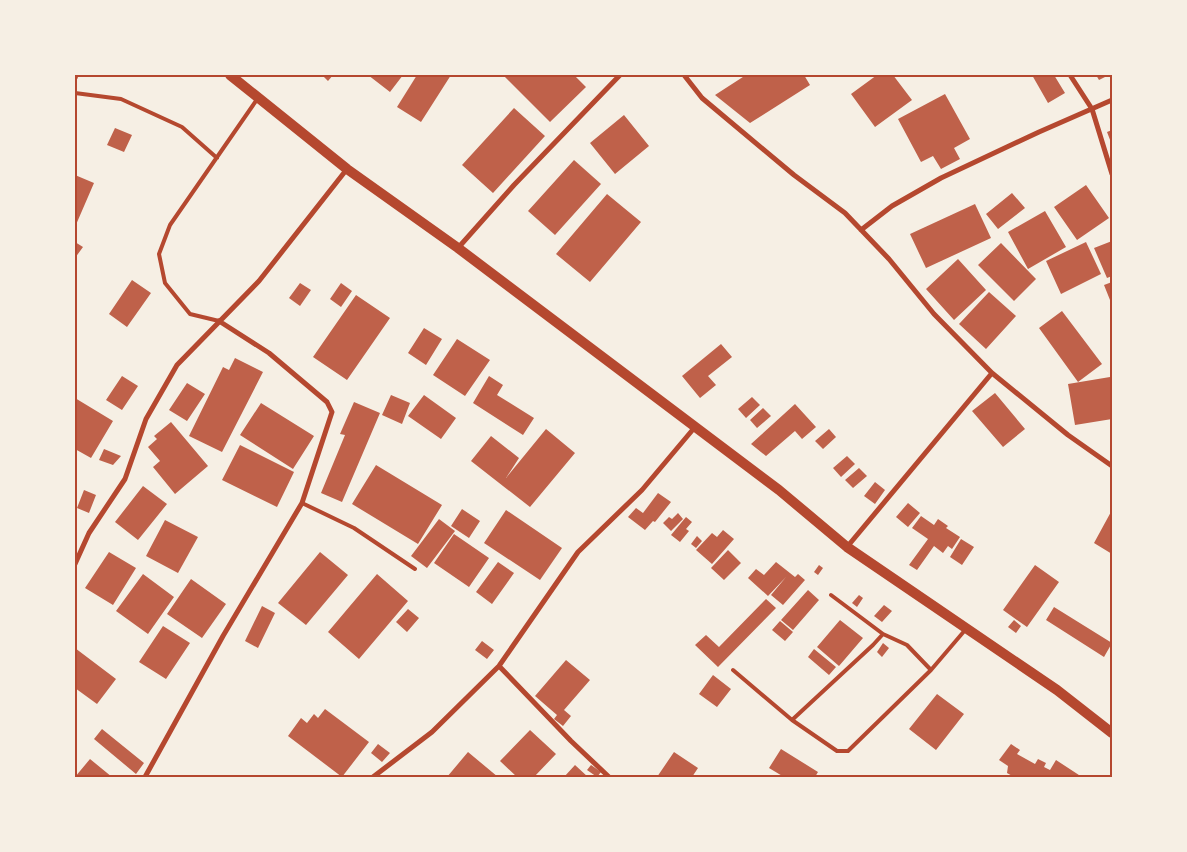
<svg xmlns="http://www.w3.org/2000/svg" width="1187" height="852" font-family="'Noto Sans',sans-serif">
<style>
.building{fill:#bf614a}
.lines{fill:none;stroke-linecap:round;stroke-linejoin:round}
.service{stroke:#b5482f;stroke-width:4}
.minor{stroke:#b5482f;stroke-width:5}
.secondary{stroke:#b5482f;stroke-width:10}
.neatline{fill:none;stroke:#b5482f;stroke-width:2}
</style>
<rect width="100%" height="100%" fill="#f6efe4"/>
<path class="building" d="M322,75H333L328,81Z
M368,75H403L390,92Z
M417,75H451L421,122L397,107Z
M503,75H574L586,87L550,122Z
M746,75H804L810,85L750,123L715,95Z
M877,75H893L912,100L875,127L851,94Z
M1032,75H1054L1065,93L1048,103Z
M1096,75H1109L1099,80Z
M945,94L970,139L954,148L960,159L941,169L933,156L921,162L898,119Z
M514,108L545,136L493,193L462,165Z
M624,115L649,146L615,174L590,143Z
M115,128L132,135L124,152L107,145Z
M1112,130V145L1107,132Z
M574,160L601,184L555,235L528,211Z
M75,175L94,183L75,227Z
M1086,185L1109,218L1077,240L1054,207Z
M1012,193L1025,208L998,229L986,214Z
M607,194L641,222L590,282L556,254Z
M975,204L991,238L926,268L910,234Z
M1045,211L1066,247L1028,269L1008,232Z
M1112,241V276L1107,278L1094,248Z
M75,242L83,247L75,258Z
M1086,242L1101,274L1061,294L1046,261Z
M1001,243L1036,279L1014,301L978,265Z
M958,259L986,290L954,320L926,289Z
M132,280L151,293L127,327L109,314Z
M1112,282V305L1104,285Z
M300,283L311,290L300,306L289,298Z
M341,283L352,291L341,307L330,299Z
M989,292L1016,316L986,349L959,324Z
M356,295L390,318L347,380L313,357Z
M1062,311L1102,364L1078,382L1039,328Z
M424,328L442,339L426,365L408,353Z
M457,339L490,360L465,396L433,375Z
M721,344L732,357L708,376L716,385L700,398L682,376Z
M235,358L263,372L222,452L189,436L223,367L229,370Z
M122,376L138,386L122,410L106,400Z
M489,376L503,385L497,395L534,418L523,435L473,403Z
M1110,377L1112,390V419L1075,425L1068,384Z
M187,383L205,394L187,421L169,410Z
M995,393L1025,429L1003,447L972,411Z
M391,395L410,403L402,424L382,415Z
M424,395L456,418L441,439L408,416Z
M752,397L760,405L746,418L738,409Z
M75,398L113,421L91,458L75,449Z
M354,402L380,413L342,502L321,493L345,435L340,434Z
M261,403L314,436L293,469L240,435Z
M795,404L816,427L802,439L795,431L766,456L751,444Z
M763,408L771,416L757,428L750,420Z
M171,422L208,466L175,494L153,467L160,461L148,447L157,439L154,436Z
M546,429L575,453L530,507L471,461L491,436L519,458L506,478Z
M829,429L836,437L823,449L815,441Z
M240,445L294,472L277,507L222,480Z
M104,449L121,456L113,465L99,460Z
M847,456L855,464L841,477L833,468Z
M376,465L442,505L418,544L352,504Z
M859,468L867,476L853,488L845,480Z
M875,482L885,490L875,504L864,496Z
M143,486L167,504L138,540L115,522Z
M84,490L96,495L89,513L77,508Z
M658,493L671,502L655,522L653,521L645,530L628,517L636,508L643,513Z
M908,503L920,513L908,527L896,517Z
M462,509L480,521L469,538L451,526Z
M506,510L562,548L540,580L484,543Z
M1112,510V554L1094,543Z
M678,513L683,519L671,531L663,523L669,517L672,519Z
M921,516L934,525L938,519L948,526L946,528L960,537L952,549L948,546L943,553L934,546L917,570L909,565L928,539L912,528Z
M686,517L692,522L686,529L689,531L680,542L671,535Z
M439,519L455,531L427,568L411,556Z
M165,520L198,537L178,573L146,556Z
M723,530L734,539L712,564L696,550L712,533L717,537Z
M454,534L489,558L469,587L434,563Z
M697,536L702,541L696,548L691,544Z
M961,539L974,547L962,565L950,557Z
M728,550L741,563L724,580L711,568Z
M109,552L136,568L113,605L85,588Z
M320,552L348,575L306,625L278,603Z
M498,562L514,573L492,604L476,592Z
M776,562L795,577L798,574L805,580L783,605L771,595L786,577L768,596L748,578L756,569L764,575Z
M819,565L823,568L818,575L814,572Z
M1035,565L1059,582L1027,627L1003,610Z
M143,574L174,597L148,634L116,611Z
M377,574L408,601L359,659L328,632Z
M191,579L226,604L202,638L167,614Z
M808,590L819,600L793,630L781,620Z
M859,595L863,598L857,607L852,603Z
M766,599L776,608L718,667L695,645L706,635L719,647Z
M884,605L892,611L882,622L874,616Z
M262,606L275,613L258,648L245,641Z
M1054,607L1112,643L1104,657L1046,620Z
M408,609L419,618L407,632L396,622Z
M840,620L863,638L839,666L817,647Z
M1014,620L1021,626L1016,633L1008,627Z
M780,621L793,632L785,641L772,630Z
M163,626L190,643L166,679L139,662Z
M482,641L494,650L487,659L475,650Z
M883,643L889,648L882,657L877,652Z
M75,648L116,679L97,704L75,688Z
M814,649L836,667L829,675L808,657Z
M566,660L590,680L564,710L571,716L563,726L554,719L557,715L535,696Z
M713,675L731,689L717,707L699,694Z
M937,694L964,714L936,750L909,729Z
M325,709L369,742L342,777L288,736L301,718L307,723L314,714L318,718Z
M102,729L144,763L136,774L94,739Z
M530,730L556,754L534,777H517L500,761Z
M378,744L390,753L382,762L371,753Z
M1011,744L1020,750L1017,754L1035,764L1038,759L1046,763L1044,767L1050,770L1056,760L1082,777H1049L1047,775L1046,777L1021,776V777H1014L1007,773L1008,766L999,760Z
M781,749L818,772L815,777H784L769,768Z
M468,752L498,777H447Z
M674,752L698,768L692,777H657Z
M90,759L112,777H75Z
M575,765L588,777H564Z
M591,765L601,772L597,777L587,770Z"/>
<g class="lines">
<path class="service" d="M75,93L121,99L182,127L217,158
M219,321L190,314L165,283L159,254L170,225L258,98
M302,503L354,528L415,569
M831,595L883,634
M733,670L792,720L837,751H848L931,670L966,629
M792,720L873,645L883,634L907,645L931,670"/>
<path class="minor" d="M684,75L702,98L794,175L845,213L889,259L934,314L992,373L1068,435L1112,466
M1070,75L1092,109L1112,174
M75,78L76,75
M861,230L892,206L941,178L1039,132L1112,100
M458,248L514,185L620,75
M847,547L992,373
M75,564L89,533L125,479L146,419L177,365L259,281L347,169
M499,666L571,741L609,777
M145,777L223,636L302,503L332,412L327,402L269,353L219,321
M373,777L432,732L499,666L578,552L642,490L695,427"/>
<path class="secondary" d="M230,75L347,169L458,248L779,490L847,547L1057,690L1112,733"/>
</g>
<rect width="1187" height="852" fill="none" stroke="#f6efe4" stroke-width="152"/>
<rect x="76" y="76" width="1035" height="700" class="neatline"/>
</svg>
